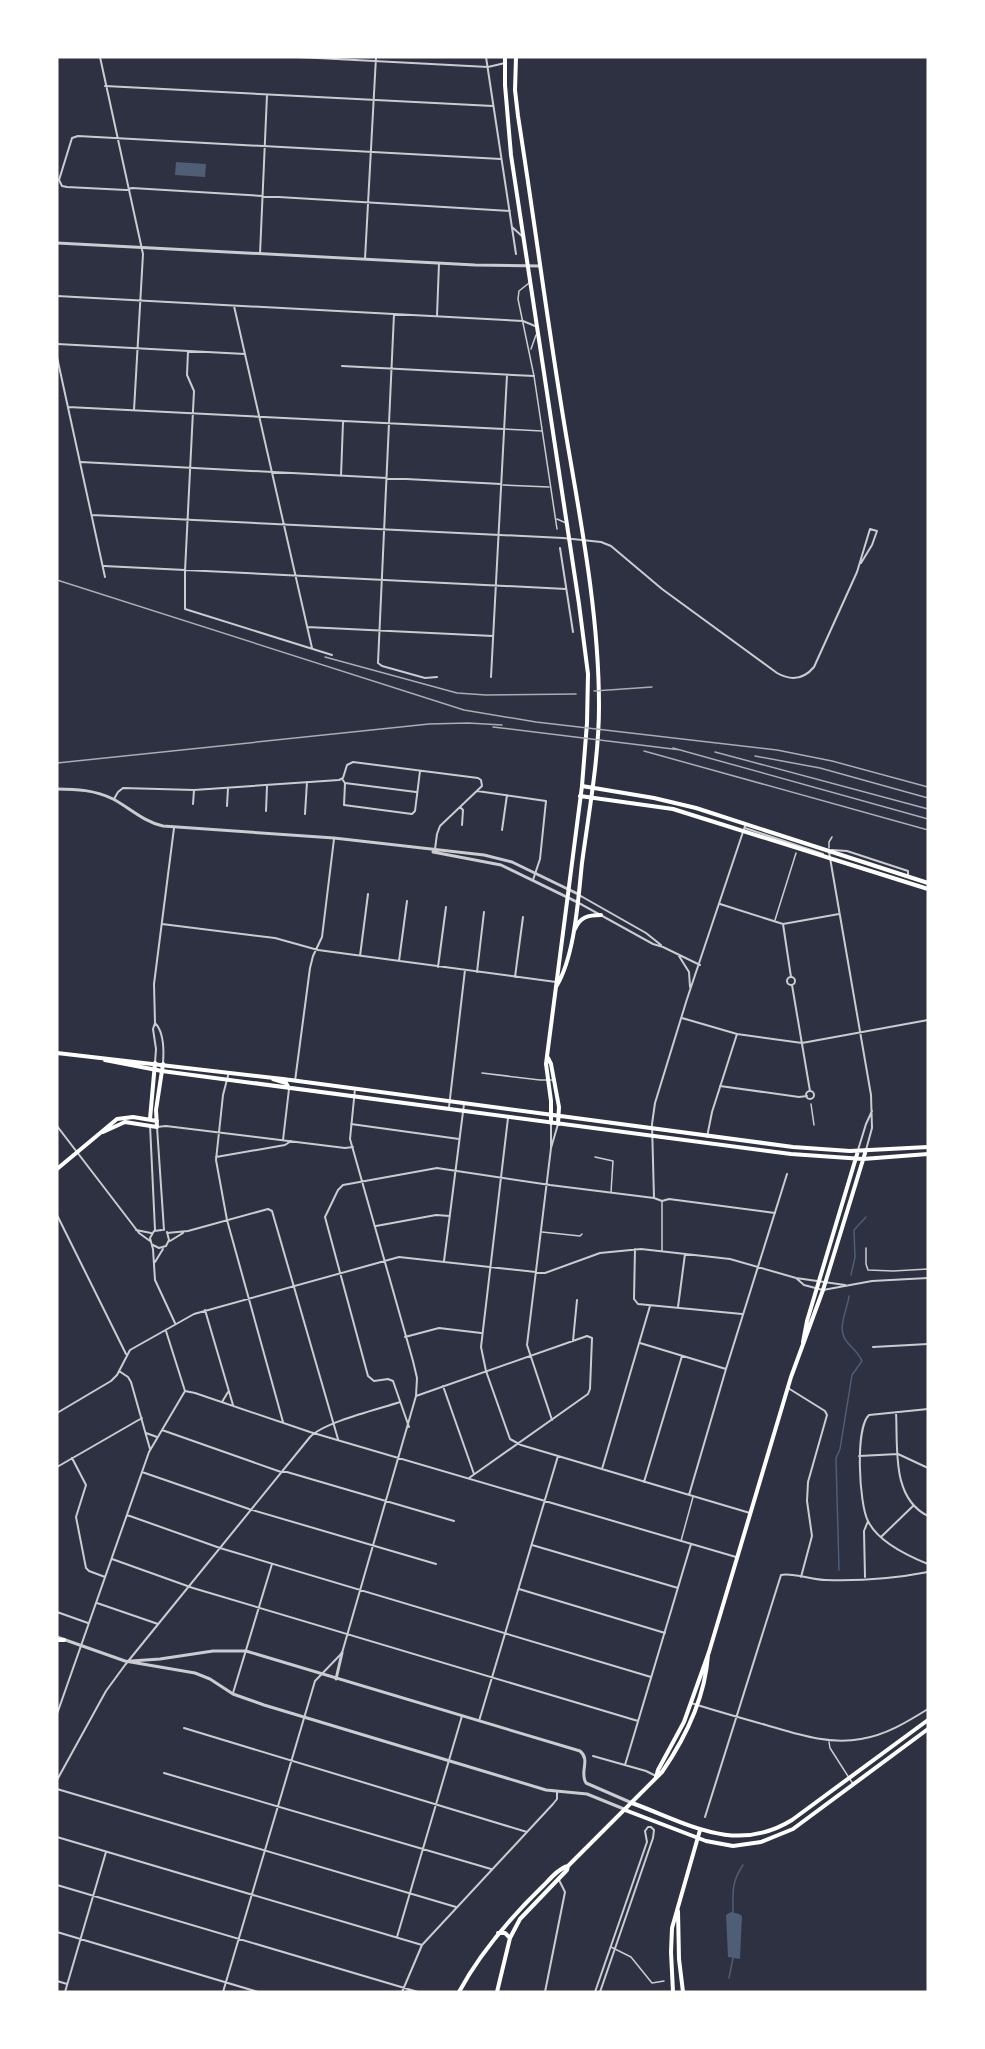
<svg xmlns="http://www.w3.org/2000/svg" width="985" height="2049" font-family="Commissioner,sans-serif">
<style>
.water{fill:#4f5d75}
.lines{fill:none;stroke-linecap:round;stroke-linejoin:round}
.stream{stroke:#4f5d75;stroke-width:1.5}
.service{stroke:#caccd0;stroke-width:1.5}
.pedestrian{stroke:#caccd0;stroke-width:1.5}
.minor{stroke:#caccd0;stroke-width:2}
.tertiary{stroke:#caccd0;stroke-width:3}
.secondary{stroke:#fff;stroke-width:4}
.primary{stroke:#fff;stroke-width:4}
.rail{stroke:#abadb3;stroke-width:1.5}
</style>
<rect width="100%" height="100%" fill="#2d3142"/>
<path class="water" d="M176,162L206,164L205,177L175,175Z
M731,1912L739,1914L742,1916L740,1959L728,1957L726,1915Z"/>
<g class="lines">
<path class="stream" d="M851,1275L855,1257L854,1230L866,1217
M839,1570L836,1458L840,1449L852,1375L862,1361C859,1353 853,1349 847,1342C836,1328 847,1312 849,1296
M733,1913C733,1892 731,1883 743,1865
M729,1978L733,1958"/>
<path class="service" d="M529,283L519,291L518,299L534,376L557,529
M531,349L536,335
M504,429L542,431
M503,485L549,487
M557,519L566,523
M829,848V842L832,837
M482,1073L540,1080H553
M595,1157L613,1161L611,1192
M662,1202V1251
M542,1232L580,1236L582,1234
M866,1248V1264L868,1270L893,1271L928,1269
M681,1541L693,1497
M829,1742L830,1748L853,1784
M611,1947L631,1957L652,1983L664,1981"/>
<path class="pedestrian" d="M775,920L796,853
M811,1104L814,1125"/>
<path class="minor" d="M100,57L143,254L134,410
M298,57L488,67L505,63
M486,57L516,254
M105,86L493,106
M501,159L78,136L72,138L59,180L62,186L67,187L126,190L132,188L510,211
M512,227L523,237
M260,254L267,95
M365,259L376,57
M57,296L523,321L535,326
M234,306L312,648
M394,314L378,663L382,666L425,678L437,677
M437,316L439,263
M57,344L245,354
M188,351L187,375L194,391L185,571V609L332,655
M57,357L105,577
M342,366L534,376
M68,407L504,429
M81,462L501,484
M341,476L343,422
M92,515L563,538L601,542L611,546L662,589L777,673C791,681 804,679 814,667L857,572L870,529L877,531L872,545L861,563
M560,548L573,632
M104,566L566,589
M307,627L493,636
M491,677L507,375
M342,779L345,783L344,805L412,814L415,811L420,771
M345,783L416,792
M477,791L546,801L540,859L533,880
M114,799L118,792L123,788L194,790L339,780L343,778L347,765L353,762L478,778L481,780L482,786L440,826L437,834L435,849
M193,804L194,790
M227,806L228,788
M460,807L463,810L462,825
M266,811L267,786
M305,814L307,782
M745,828L823,854
M502,830L507,795
M832,850L847,851L908,871V875
M829,852L871,1095L872,1128L866,1150
M579,895L646,933L661,945
M577,902L653,944L663,947L700,965
M720,904L783,924L839,914
M162,924L275,938L318,950L556,982
M783,924L791,977
M360,956L368,894
M679,956L689,972L690,987
M399,961L407,901
M438,967L446,907
M477,972L484,912
M787 981a4 4 0 1 1 8 0a4 4 0 1 1-8 0Z
M515,977L523,917
M792,985L810,1091
M682,1018L737,1034L802,1043L928,1020
M155,1023C164,1032 164,1050 163,1063
M155,1063L156,1049L153,1029L155,1023L154,984L174,828
M229,1072L223,1095L216,1160L227,1220L283,1422
M295,1081L310,968L313,956L322,937L334,839
M720,1086L799,1097L807,1096
M806 1095a4 4 0 1 1 8 0a4 4 0 1 1-8 0Z
M449,1107L465,970
M508,1118L481,1347L486,1371L510,1439L521,1445L750,1513
M351,1124L459,1139
M551,1124V1148
M150,1125L155,1230
M57,1126L139,1233L150,1241
M707,1137L712,1112L737,1034
M283,1140L289,1089
M858,1150L866,1124L872,1111
M216,1157L285,1145L291,1141
M654,1198L652,1124L655,1103L687,999L745,826
M57,1215L126,1354
M376,1226L436,1215L450,1216
M136,1230L151,1233
M162,1230L154,1231L150,1238L153,1249L155,1280L175,1323
M164,1230L157,1127L166,1126L345,1148L353,1147
M167,1233L188,1231L268,1209L272,1211L338,1439
M170,1241L183,1233
M153,1245L159,1248L166,1246L169,1240L167,1232
M635,1249L634,1299L638,1304L742,1314
M444,1261L464,1104
M155,1262L163,1249
M796,1278L804,1285L823,1290L872,1281L928,1278
M678,1307L685,1254
M205,1310L233,1405
M166,1331L185,1391
M405,1337L439,1328L481,1333
M573,1341L577,1300
M640,1343L726,1369
M873,1347L928,1344
M119,1371L128,1377L131,1382L150,1449
M443,1386L474,1474
M788,1388L825,1411L827,1415L808,1482L807,1501L812,1536L801,1577
M185,1391L195,1393L310,1432L736,1557
M416,1396L587,1336L592,1338L590,1389L588,1394L469,1478
M222,1402L228,1392
M928,1409L869,1415C855,1428 859,1504 868,1521C878,1542 908,1556 928,1564
M896,1412C898,1447 891,1498 928,1516
M57,1413L111,1381L117,1375L130,1350L194,1314L399,1257L545,1273L600,1253L641,1249L730,1259L796,1278L845,1285
M552,1420L527,1345L551,1148L558,1124
M409,1427L393,1381L388,1379L374,1381L368,1376L325,1217L338,1190L343,1185L437,1168L550,1185L654,1198L662,1201L669,1199L775,1213
M162,1430L281,1472H287L454,1521
M146,1433L157,1437
M859,1456L898,1454L928,1468
M72,1458L86,1485L76,1517L86,1568L89,1571L105,1577
M57,1467L142,1418
M602,1469L650,1306
M142,1472L249,1509L436,1564
M644,1482L682,1356
M689,1495L726,1369L787,1174
M127,1515L220,1548L651,1677
M881,1537L913,1506
M532,1545L678,1588
M112,1559L193,1588L638,1721
M865,1577L864,1531L868,1521
M519,1589L665,1633
M97,1603L158,1624
M57,1612L88,1623
M233,1693L272,1564
M691,1703C716,1711 741,1718 766,1725C797,1734 828,1745 861,1739C886,1735 907,1722 928,1709
M57,1714L149,1452L185,1391
M479,1721L558,1456
M184,1728L527,1832
M593,1756L646,1771L656,1776
M625,1765L691,1544
M164,1773L491,1869
M57,1780L106,1691L125,1665L310,1437C324,1422 379,1409 400,1402
M57,1789L456,1907
M705,1817L781,1575C791,1572 813,1580 826,1580C858,1581 897,1578 928,1572
M57,1837L422,1945
M57,1885L418,1992
M57,1932L258,1992
M397,1937L462,1716
M57,1981L67,1984
M65,1992L106,1852
M223,1992L315,1681L342,1653L416,1396L417,1378L413,1361L350,1139L355,1089
M402,1992L422,1945L553,1804L557,1799V1791
M404,1992L410,1991
M545,1992L565,1892L558,1878
M595,1992L647,1842L645,1831L648,1827H651L654,1830L653,1838L600,1992"/>
<path class="tertiary" d="M57,243L475,265L540,266
M57,789C76,789 95,790 113,799C130,808 144,822 163,826L334,838L484,855L512,862L578,894
M433,852L501,865L577,902
M57,1637L125,1661L195,1673L210,1679L233,1694L264,1705L546,1790L587,1794L624,1809
M131,1661L160,1659L213,1651H246L580,1751C591,1760 579,1772 586,1783L632,1803
M336,1679L342,1653"/>
<path class="secondary" d="M582,786L654,798L696,808L928,883
M580,796L673,809L928,889
M150,1119L155,1063
M103,1132L125,1122L157,1127L156,1110L163,1064
M57,1169L117,1119L133,1117L157,1121
M57,1640H64
M632,1803C687,1823 735,1855 792,1820L928,1720
M625,1810L706,1841L733,1846L761,1842L793,1829L928,1729
M678,1911L679,1959L683,1992
M673,1992L671,1952L672,1928L700,1830"/>
<path class="primary" d="M505,57V85L511,155L579,604L588,674L587,723L582,786L546,1064L551,1101V1123
M516,57L515,90L518,116C536,230 550,344 570,458C584,539 599,623 599,706C599,758 589,811 582,863C578,900 575,956 556,987
M575,929C580,917 588,915 601,915
M57,1053L283,1079L793,1147L850,1151L928,1147
M548,1058L551,1064L559,1107L558,1124
M105,1060L162,1071L791,1154L863,1159L928,1154
M273,1079L286,1083L289,1088
M803,1342L807,1321L858,1151
M656,1777L658,1770L684,1722L709,1652L791,1377L823,1290L866,1150
M498,1933H505L510,1938
M459,1992C481,1951 510,1918 543,1886C550,1879 559,1868 568,1866
M497,1992L510,1938L520,1919L567,1870L568,1866L662,1772C686,1737 705,1698 708,1655"/>
<path class="rail" d="M57,580L464,710L536,722L777,750L832,761L928,787
M325,657L457,693L486,695L576,694
M594,691L652,687
M493,727L681,750
M673,748L928,819
M644,751L928,830
M715,752L928,809
M755,756L820,768L928,798
M57,763L429,724L468,723L502,725"/>
</g>
<rect width="985" height="2049" fill="none" stroke="#ffffff" stroke-width="117"/>
</svg>
